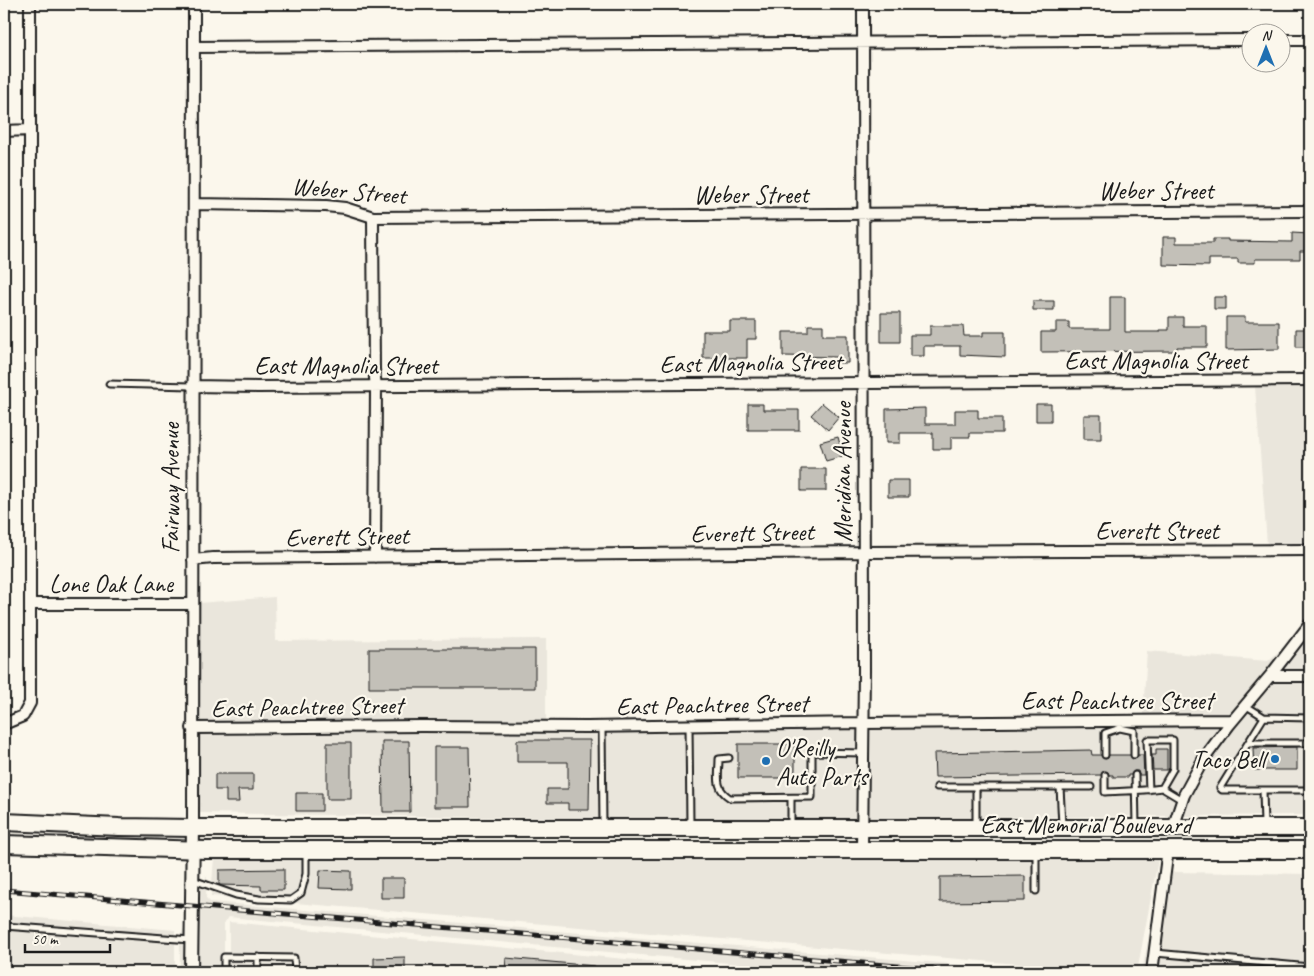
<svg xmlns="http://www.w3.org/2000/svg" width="1314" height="976" font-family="Caveat,sans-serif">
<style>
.built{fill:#eae6dc}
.building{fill:#c3c0b8;stroke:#1c1c1c}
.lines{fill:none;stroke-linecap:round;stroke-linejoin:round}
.service-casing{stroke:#1c1c1c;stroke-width:9}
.minor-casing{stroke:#1c1c1c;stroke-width:14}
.tertiary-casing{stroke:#1c1c1c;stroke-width:16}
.primary-casing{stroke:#1c1c1c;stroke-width:20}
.service{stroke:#fbf7ec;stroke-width:5}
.minor{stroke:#fbf7ec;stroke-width:10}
.tertiary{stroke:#fbf7ec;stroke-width:12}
.primary{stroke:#fbf7ec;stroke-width:16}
.rail-casing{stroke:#1c1c1c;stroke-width:5}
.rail{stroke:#fbf7ec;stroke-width:3;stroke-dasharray:9;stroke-linecap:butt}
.poi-dot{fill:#1f6fb2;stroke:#fbf7ec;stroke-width:2}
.labels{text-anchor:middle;stroke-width:4.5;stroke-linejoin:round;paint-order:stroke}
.street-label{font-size:25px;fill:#1c1c1c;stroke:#fbf7ec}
.poi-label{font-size:25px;fill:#1c1c1c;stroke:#fbf7ec;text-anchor:start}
</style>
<rect width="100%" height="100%" fill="#fbf7ec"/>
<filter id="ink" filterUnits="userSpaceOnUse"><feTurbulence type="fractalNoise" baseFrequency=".02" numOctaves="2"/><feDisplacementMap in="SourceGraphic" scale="10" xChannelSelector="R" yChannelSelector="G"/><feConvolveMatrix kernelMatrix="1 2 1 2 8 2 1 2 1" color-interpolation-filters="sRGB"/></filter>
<g filter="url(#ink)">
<path class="built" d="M1255,387H1310V544H1267Z
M275,597L276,641L546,639V720L422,719L198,722V603Z
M1310,634V669H1283Z
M1289,642L1267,670H1264V674L1230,714H1143L1147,651L1268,661Z
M1273,683H1310V815L1183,816L1189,798L1208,764L1233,729L1238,726V723Z
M1171,727H1220L1198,757L1179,791L1170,816L868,819L869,729L1141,728Z
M857,729V819L696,820L199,813L198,735L422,732L587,734Z
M214,858L1158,860L1137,972H1114L211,896Z
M1171,872L1310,874V972H1158Z
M207,876L206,898L210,902L1047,972H826L228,917L224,923V972H197V898Z
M1157,894L1146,972H1142Z
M4,915L175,930V972H4Z
M229,922L765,972H229Z
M186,924L185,972H180V937Z"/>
<path class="building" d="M1292,233L1310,234V251H1300V259H1255V263H1238V259H1209V266L1163,265V237H1176V243H1213V239H1228V241L1292,242Z
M1110,297H1125V332H1160V330H1169V317H1183V326H1207V347H1177V351L1041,352V332H1056V322H1069V329H1110Z
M1214,297H1226V309H1214Z
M1033,301H1054V310H1033Z
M881,313H900V342H881Z
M1226,317H1245V322H1279V349L1226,350Z
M730,321H756V339H747V358H703V331H730Z
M808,325H823V335H848V363H837V357L783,356V332H808Z
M930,326H963L964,336H983V332H1005V357L960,355V346H924V356H910V335H930Z
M1296,329H1310V347H1296Z
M822,403L839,417L828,430L811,415Z
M748,404H763V410H799V430H748Z
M1036,404H1051V421H1036Z
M925,408V424H955V410H978V418H1002V433H970V437H951V449H933V433H900V443H886V409Z
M1084,415H1101V439H1084Z
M838,437L843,456L826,461L820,442Z
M801,469H826V491H801Z
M888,480H909V497H888Z
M369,649H535V688H369Z
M517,740H590L589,810H568V803H547V789H568V762H517Z
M382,741H409L410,812H383Z
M327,743H351V799H327Z
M738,744H795V778H738Z
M434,747H469L470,807H434Z
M1297,747V770H1254L1253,748Z
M1156,749H1167V770H1153L1152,755H1156Z
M1091,750L1092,755H1101L1105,759L1108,758L1109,755H1130L1134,759L1137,758L1138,755H1143L1144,775H1139L1138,771H1134L1131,775H1128V777H1113V775H1109L1108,772L1105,771L1101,775L935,777L934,753Z
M215,774H253V790H238L239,802H226V790H215Z
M296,793H322V811H296Z
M284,869V890H261V886L219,885V870Z
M320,870L351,871V889L319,888Z
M1025,876V901L940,902V877Z
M381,878H404V898H381Z
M405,957V972H374V958Z
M506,958L595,966L594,972H505Z"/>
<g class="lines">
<defs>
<path id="service" d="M109,384L192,386
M1245,705L1264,717L1220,788L1222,790H1263L1264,825
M1264,717L1310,718
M689,725L690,825
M602,727L603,826
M1248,743H1310
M1105,755V733L1120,728L1134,731V755
M729,758L719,759C719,776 714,788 730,798L812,797V752L863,753
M1105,775V792C1124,791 1143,791 1162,788L1173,769V740H1147L1149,790
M1135,775L1136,825
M937,787H1091
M1060,787L1062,825
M1162,788L1182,800
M1263,790H1310
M791,825V798
M976,825V787
M1036,853V891
M193,880L236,895L259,899L291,900L301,893L306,874V853
M4,926L191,940
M1155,953L1310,967
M224,972V957L294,958L295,972
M258,972V957"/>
<path id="minor" d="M1282,40H1310
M194,47L1252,40
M4,131L30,130
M194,204L326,206L345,208L373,217L1310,211
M373,217L374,369L376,387L375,557
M192,386L257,387L1310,380
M193,560L213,558L864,552L1310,550
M30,604H192
M1270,676H1310
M4,724L23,716L30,703V4
M192,728L422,726L587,727L863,723L1233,720
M193,828L194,4
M1173,828L1184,795L1203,760L1229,725L1270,676L1310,624
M862,850L864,671L863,4
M1152,972L1168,849"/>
<path id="tertiary" d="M191,972L193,828"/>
<path id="primary" d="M4,822L119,827L193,828H1310
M4,844L206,850H1310"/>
</defs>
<use href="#service" class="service-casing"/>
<use href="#minor" class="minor-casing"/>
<use href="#tertiary" class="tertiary-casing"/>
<use href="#primary" class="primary-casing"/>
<use href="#service" class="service"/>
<use href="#minor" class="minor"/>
<use href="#tertiary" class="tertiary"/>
<use href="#primary" class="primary"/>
<defs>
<path id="rail" d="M4,890L968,972"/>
</defs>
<use href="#rail" class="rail-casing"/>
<use href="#rail" class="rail"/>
</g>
</g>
<g class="poi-dot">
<circle cx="1275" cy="759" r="5"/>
<circle cx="766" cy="761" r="5"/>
</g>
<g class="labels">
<g class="street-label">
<text transform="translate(349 190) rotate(5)" y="9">Weber Street</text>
<text x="1156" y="199">Weber Street</text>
<text x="751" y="203">Weber Street</text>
<text x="1156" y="369">East Magnolia Street</text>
<text transform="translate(751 362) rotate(-1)" y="9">East Magnolia Street</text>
<text x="346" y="374">East Magnolia Street</text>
<text transform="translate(842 472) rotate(-90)" y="9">Meridian Avenue</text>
<text transform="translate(170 488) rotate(-90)" y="9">Fairway Avenue</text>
<text x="1157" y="539">Everett Street</text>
<text transform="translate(752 532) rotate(-1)" y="9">Everett Street</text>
<text transform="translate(347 536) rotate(-1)" y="9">Everett Street</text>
<text x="111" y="592">Lone Oak Lane</text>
<text x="1117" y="709">East Peachtree Street</text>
<text transform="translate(712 704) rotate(-1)" y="9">East Peachtree Street</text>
<text transform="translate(307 706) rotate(-1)" y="9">East Peachtree Street</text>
<text x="1086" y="833">East Memorial Boulevard</text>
</g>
<g class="poi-label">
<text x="776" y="756">O'Reilly<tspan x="776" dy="29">Auto Parts</tspan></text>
<text x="1265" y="768" text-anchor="end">Taco Bell</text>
</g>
</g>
<rect width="1314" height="976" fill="none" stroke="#fbf7ec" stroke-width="20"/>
<rect x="10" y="10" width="1294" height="956" fill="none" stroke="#1c1c1c" stroke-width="2" filter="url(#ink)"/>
<g transform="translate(1266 48)"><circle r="24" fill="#fbf7ec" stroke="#a29f99"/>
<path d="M0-4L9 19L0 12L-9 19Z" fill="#1f6fb2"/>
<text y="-8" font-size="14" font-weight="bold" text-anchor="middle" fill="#1c1c1c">N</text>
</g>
<path d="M25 944v8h85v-8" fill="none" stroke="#1c1c1c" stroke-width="2.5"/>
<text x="32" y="944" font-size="15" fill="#1c1c1c" stroke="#fbf7ec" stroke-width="4" paint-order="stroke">50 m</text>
</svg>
